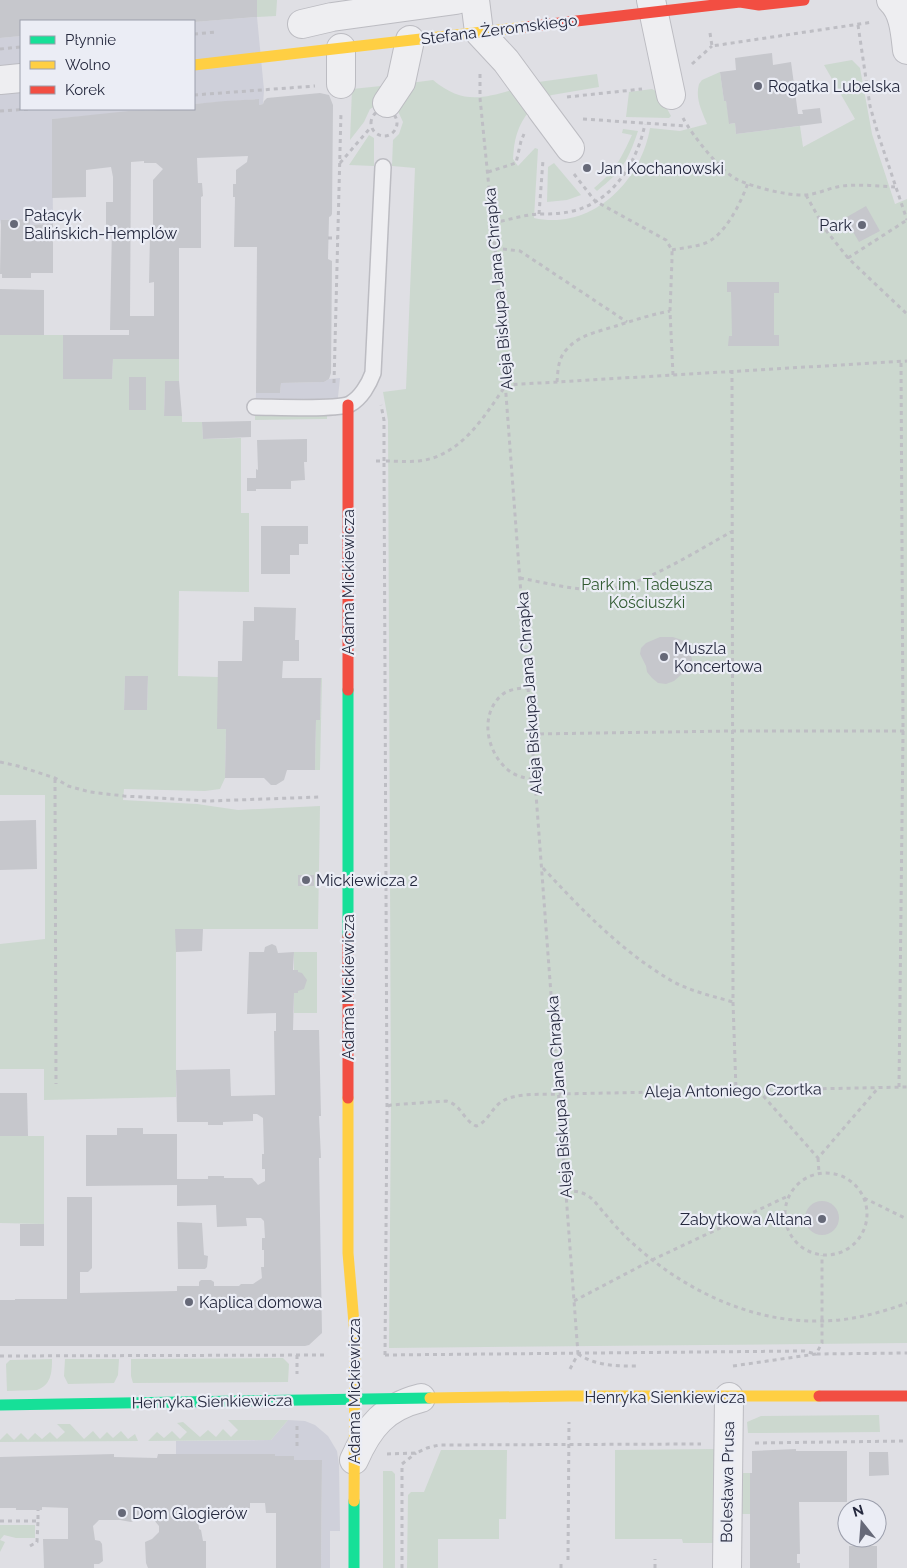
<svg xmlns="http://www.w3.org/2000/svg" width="907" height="1568" font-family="Raleway,sans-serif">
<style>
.built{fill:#cfd0da}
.green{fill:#ccd8cf;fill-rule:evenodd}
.building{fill:#c6c7cc;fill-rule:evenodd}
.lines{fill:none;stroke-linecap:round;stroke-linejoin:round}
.lane-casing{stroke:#bcbcc2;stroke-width:18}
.street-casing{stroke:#bcbcc2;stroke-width:30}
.path{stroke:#bebec4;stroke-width:3;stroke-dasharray:4 4;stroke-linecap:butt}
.lane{stroke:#eeeef1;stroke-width:15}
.street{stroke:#eeeef1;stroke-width:28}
.fast{stroke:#16e098;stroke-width:11}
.slow{stroke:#ffcf43;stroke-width:11}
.jam{stroke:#f24e42;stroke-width:11}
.poi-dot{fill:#666978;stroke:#ebedf5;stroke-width:2}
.labels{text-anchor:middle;stroke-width:4.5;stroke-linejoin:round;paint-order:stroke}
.street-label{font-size:16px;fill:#25293e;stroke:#ebedf5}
.poi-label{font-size:16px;fill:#25293e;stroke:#ebedf5;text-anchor:start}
.park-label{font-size:16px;fill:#325b33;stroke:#ebedf5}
</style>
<rect width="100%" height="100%" fill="#dfdfe4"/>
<path class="built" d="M257,17L264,90L263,104L259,105L258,99L194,104V22Z
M21,36V109H165L52,119L53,224L30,225V219L1,220L0,225V38Z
M340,378L336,416L331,414L255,415L256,393H280L281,383L324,382L329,379Z
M288,1420L305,1421L315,1425L328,1436L337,1451L339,1465L340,1531H330V1568H321L322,1460H294V1456H275L274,1454L176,1455V1441L271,1440Z"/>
<path class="green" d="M257,0H277L276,16L257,17Z
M852,60L860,68L872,134L895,204L907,199V1343L389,1348L391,1105L388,420L383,392L406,389L415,168L392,166L393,140L399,134L403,122L397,109L410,83L433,80C462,104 482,99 515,89L530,110C517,126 514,140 513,159L518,166L535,148L538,149L534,218C591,231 641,182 650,128L680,131L707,124C702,111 695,99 699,84L702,80L720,72L724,101H726L730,124L735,123L736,134L800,126L803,147L855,119L824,65Z
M597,74L599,87L552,95L547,97L531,83Z
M391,85L379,104L370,109L364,122L350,140L352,89Z
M652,89L658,92L671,116L669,118L626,117L629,92Z
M623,129L638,131C628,161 622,171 597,191L594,188C616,170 620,160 632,135L622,133Z
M369,135L374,138V166L349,165Z
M554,163L581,195L567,200L547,202L548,167Z
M0,335H63V379H112L113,359H179V381L165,382L164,416H182V422H202L203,439L241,438V513H249V592L179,591L178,676L218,677V729H226L225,778L220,789L205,791L124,789L123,800L197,804L238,810L320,806L318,929H176V1097L44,1100V1069H0V944L45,939V795H0ZM146,377V410H129V378ZM125,676H148L147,710H124Z
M255,415L325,414L327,415V419H324L255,420Z
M321,678H322L320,770H315L316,720H320Z
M294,952H317V1013H294V993H298V971L294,970Z
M0,1136H44V1224L0,1223Z
M283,1358L289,1364L288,1382L133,1383L131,1376V1359Z
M52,1359C52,1373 51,1385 37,1390L7,1391L6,1364L10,1360Z
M65,1359H119L118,1375L114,1383L68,1384L64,1376Z
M879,1415L880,1432L748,1433L747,1422L761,1416Z
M228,1420H288L271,1440L148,1441L157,1432L164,1438L172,1431L180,1439L187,1432L177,1423L183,1422L200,1437L208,1430L216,1437L223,1429L231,1437L238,1430Z
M57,1424H70L84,1439L93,1431L100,1439L107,1432L113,1438L121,1431L128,1439L135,1434L138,1441L0,1442V1440L7,1433L14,1440L21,1433L28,1440L35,1433L42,1439L50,1432L57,1439L65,1432Z
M714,1449V1543H683L682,1539H615V1450Z
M441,1450H507L506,1519H499V1539H438V1568H407L408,1495L411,1492H424Z
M383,1471H392L395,1474V1568H383Z
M738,1473H750V1514H737Z
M0,1525H35V1538H16L4,1535L0,1540L5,1542L0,1552Z"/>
<path class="building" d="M0,0H257V17L194,22L21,21V36L0,38Z
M772,53L773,65L791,62L798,114H803L802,110L820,108L822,123L736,134L735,123L729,124L726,101H724L720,72L736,70L735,58Z
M320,93L329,95L333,105L332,214L331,216L329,217L328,259L332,261L331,373L329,379L324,382L281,383L280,393H256L257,247H234L235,197H233V184H236V170L247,162L248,156L197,158L198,183H202L203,196L201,197V248H179V359H113L112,379H63V335H129V330H110L112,226H106V202H113V177L111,167L86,170V197L52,198V119L129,111L194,109V104L225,101L259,99V105L263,104L264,101L267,98ZM144,161V163H156L163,169L153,180V233H150L149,283L154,282V316H130L131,162Z
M866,206L880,231L859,242L845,218Z
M30,219V225L53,224V273H31V278H2V274H0L1,220Z
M727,282H779V293H774V335H779V346H728L729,336H732L731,292H727Z
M0,289L44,290V335H0Z
M129,377H146V410H129Z
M165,381H179L182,416H164Z
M251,421V437L203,439L202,422Z
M307,439V462H304L305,480L291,481V489H256V491H247V478H256V469L258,470L257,440Z
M261,526H308V544H299V555H290V574H261Z
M254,607L296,608L295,640H299V661H283L282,678H321L320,720H316L315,770H287L284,780L276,785H271L264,778H225L226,729H217L218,661H242L243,621H254Z
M660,637H673L682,640L688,644L691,651L692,660L690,667L674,681L666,684L658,683L652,678L647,672L646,666L640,654L641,648L646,643Z
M125,676H148L147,710H124Z
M36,820L37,869L0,870V821Z
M298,875H314V886H298Z
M175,929H203L202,951L176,952Z
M272,944L276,946L278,953L294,952L293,970H298V972L302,973L307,980L304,989L298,991V993H294L293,1030H319L321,1116H319L321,1158H319L322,1333L309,1345L305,1346H0V1300H15V1299H67V1197H92V1268L88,1272H80V1293L177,1291V1286H199V1282L201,1280H211L214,1282V1286H239L241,1284H253L262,1278L261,1267H264V1250H262V1238H265L264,1221L261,1218H246L247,1226L217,1227L216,1205L177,1206V1185L86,1186V1135H117V1128H143V1134H177V1179H208V1176H224V1178H252L258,1185L265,1181V1169H262V1154H264L263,1118L257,1114H253V1121L223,1122V1125H208V1122H177L176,1070L230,1069L231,1096L275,1095L274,1031H276V1013L247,1014L249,952H264L265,947Z
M0,1093H27L28,1136H0Z
M805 1218a17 17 0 1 1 34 0a17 17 0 1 1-34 0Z
M177,1222L202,1223L204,1255L208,1256L207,1267L205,1269H178Z
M20,1224H44V1246H20Z
M796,1449V1451H847V1502H799L800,1554H797V1563H800V1568H750V1473H752V1451Z
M869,1452H888L889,1475L869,1476Z
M114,1454V1457L157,1458L158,1454H275V1456H294V1460H322L321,1568H276V1513H266L265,1503H250V1508H195L196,1514L198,1515L199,1529L201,1530L203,1541H206V1568H148L146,1563L145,1542L152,1539L159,1532V1526L153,1519H138L131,1522L120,1520H99L93,1526L95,1540L100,1541L102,1544L103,1561L99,1564H94V1568H44L43,1539H68V1508L42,1507V1510H16V1508H0V1457Z
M849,1546H877V1568H849Z"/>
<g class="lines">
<defs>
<path id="lane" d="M255,407C274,407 337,410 350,404C361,398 369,384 373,373L383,167"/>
<path id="street" d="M475,0L479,32L506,61L539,106
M651,0L671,95
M891,0C904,12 905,33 907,50
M302,24L332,17L456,0
M0,80L21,78
M341,84V48
M387,103L401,82L410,40
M541,109L570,148
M354,1460C369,1426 385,1407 421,1398
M727,1568L729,1397"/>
</defs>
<use href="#lane" class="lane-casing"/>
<use href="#street" class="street-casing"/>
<path class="path" d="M858,25L870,106L878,134L907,220
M710,33L712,46L873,22
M194,34L216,32
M0,49L21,47
M692,64L712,46
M480,74V98L495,248L578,1354
M194,95L315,86
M567,97L642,89
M371 123a13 13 0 1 1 26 0a13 13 0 1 1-26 0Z
M0,111L29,109
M683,118C692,135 721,172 738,180C754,187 787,196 805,195C818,194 829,188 842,186C859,184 878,186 895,187
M583,119L687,126
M340,163L371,127
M488,172L516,163L521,141L524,134
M574,174L595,201L666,240L672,250V259L670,311L673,375
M806,195L825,229L848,258L907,314
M539,214L543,160
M493,223C508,220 523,215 538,214C550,214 561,214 573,211C614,201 637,162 645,124
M328,238H338
M495,248L520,251L627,322
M672,250C682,248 693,247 703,244C725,237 741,202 748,183
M848,258L907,220
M732,370L733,1002L736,1090
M557,382C558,370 558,358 567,349C581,333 603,331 622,324C638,319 654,314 670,311
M334,383L341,112
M376,461H384V420L381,405
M520,578C546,583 573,590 599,590C637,590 698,550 731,532
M529,688C520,688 510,689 503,694C479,713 486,751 507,769C514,776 525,778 535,780
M532,734L731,731H907
M0,762L18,766L55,778L68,786L90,792L124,796L208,801L320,797
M55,779L56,1084
M543,868C582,910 622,952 672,981C690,991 712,996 733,1002
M899,1087L903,731L901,361
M758,1090L818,1158L879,1087
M388,1106L391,1105L446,1101C461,1104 463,1120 476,1126C488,1122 491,1109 501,1102C516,1092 541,1095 559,1094L907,1087
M818,1158L819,1173
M785 1214a41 41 0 1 1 82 0a41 41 0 1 1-82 0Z
M566,1191C574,1191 581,1191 588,1196C595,1200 600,1209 606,1215C616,1227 626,1238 638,1248C688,1292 754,1323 821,1321C850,1321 880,1313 907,1303
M864,1198L907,1219
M574,1301L652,1260L788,1196
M578,1354C596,1366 616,1366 637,1366
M297,1355V1374
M385,1355L387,1107L384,461C395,461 407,462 419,461C461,456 484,417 506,385L907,361
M385,1355L804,1351L816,1354L907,1353
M0,1356L327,1355
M733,1366L816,1354L822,1343V1255
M570,1369L578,1354
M297,1426V1446
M755,1443L907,1441
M387,1454L416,1453L427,1448L439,1445L701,1444
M0,1521H38V1510
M30,1546L37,1542L38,1521
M568,1560L569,1422
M402,1568V1464L416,1453
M561,1568V1560
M655,1568V1559"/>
<use href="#lane" class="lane"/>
<use href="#street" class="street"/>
<path class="fast" d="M348,690V936
M0,1405L430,1398
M354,1568V1501"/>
<path class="slow" d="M194,65L525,27
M348,1098V1253L355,1335L354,1501
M430,1398L569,1396H819"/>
<path class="jam" d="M525,27L740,2L759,5L804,0
M348,405V690
M348,936V1098
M819,1396H907"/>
</g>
<g class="poi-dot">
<circle cx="758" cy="86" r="5"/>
<circle cx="587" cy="168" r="5"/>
<circle cx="14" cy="224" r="5"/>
<circle cx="862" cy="225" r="5"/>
<circle cx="664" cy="657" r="5"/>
<circle cx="306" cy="880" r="5"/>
<circle cx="822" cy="1219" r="5"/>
<circle cx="189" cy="1302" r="5"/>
<circle cx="122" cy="1513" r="5"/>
</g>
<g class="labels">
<g class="street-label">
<text transform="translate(499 29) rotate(-7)" y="6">Stefana Żeromskiego</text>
<text transform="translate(498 289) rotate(-95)" y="6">Aleja Biskupa Jana Chrapka</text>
<text transform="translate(348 582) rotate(-90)" y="6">Adama Mickiewicza</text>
<text transform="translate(529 693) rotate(-94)" y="6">Aleja Biskupa Jana Chrapka</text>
<text transform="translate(348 987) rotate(-90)" y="6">Adama Mickiewicza</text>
<text transform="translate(733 1090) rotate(-1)" y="6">Aleja Antoniego Czortka</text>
<text transform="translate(559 1097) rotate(-94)" y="6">Aleja Biskupa Jana Chrapka</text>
<text transform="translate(354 1391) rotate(-90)" y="6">Adama Mickiewicza</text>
<text x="665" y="1403">Henryka Sienkiewicza</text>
<text transform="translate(212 1401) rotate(-1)" y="6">Henryka Sienkiewicza</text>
<text transform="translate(727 1482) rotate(-89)" y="6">Bolesława Prusa</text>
</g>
<g class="poi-label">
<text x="768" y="92">Rogatka Lubelska</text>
<text x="597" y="174">Jan Kochanowski</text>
<text x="24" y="221">Pałacyk<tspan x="24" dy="18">Balińskich-Hemplów</tspan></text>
<text x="852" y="231" text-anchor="end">Park</text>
<text x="674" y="654">Muszla<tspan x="674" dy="18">Koncertowa</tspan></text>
<text x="316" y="886">Mickiewicza 2</text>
<text x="812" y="1225" text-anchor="end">Zabytkowa Altana</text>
<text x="199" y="1308">Kaplica domowa</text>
<text x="132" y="1519">Dom Glogierów</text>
</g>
<g class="park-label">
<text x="647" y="590">Park im. Tadeusza<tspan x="647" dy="18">Kościuszki</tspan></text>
</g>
</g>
<rect x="20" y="20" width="175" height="90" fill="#ebedf5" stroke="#9c9fac"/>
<rect x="30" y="36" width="25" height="8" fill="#16e098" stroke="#9c9fac"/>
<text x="65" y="45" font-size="15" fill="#25293e">Płynnie</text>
<rect x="30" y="61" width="25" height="8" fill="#ffcf43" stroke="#9c9fac"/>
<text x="65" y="70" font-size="15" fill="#25293e">Wolno</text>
<rect x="30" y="86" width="25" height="8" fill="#f24e42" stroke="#9c9fac"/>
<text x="65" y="95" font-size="15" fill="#25293e">Korek</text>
<g transform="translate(862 1523) rotate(343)"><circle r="24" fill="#ebedf5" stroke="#9c9fac"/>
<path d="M0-4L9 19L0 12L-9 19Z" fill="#666978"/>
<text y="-8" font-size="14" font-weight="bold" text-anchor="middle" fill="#25293e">N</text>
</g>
</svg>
